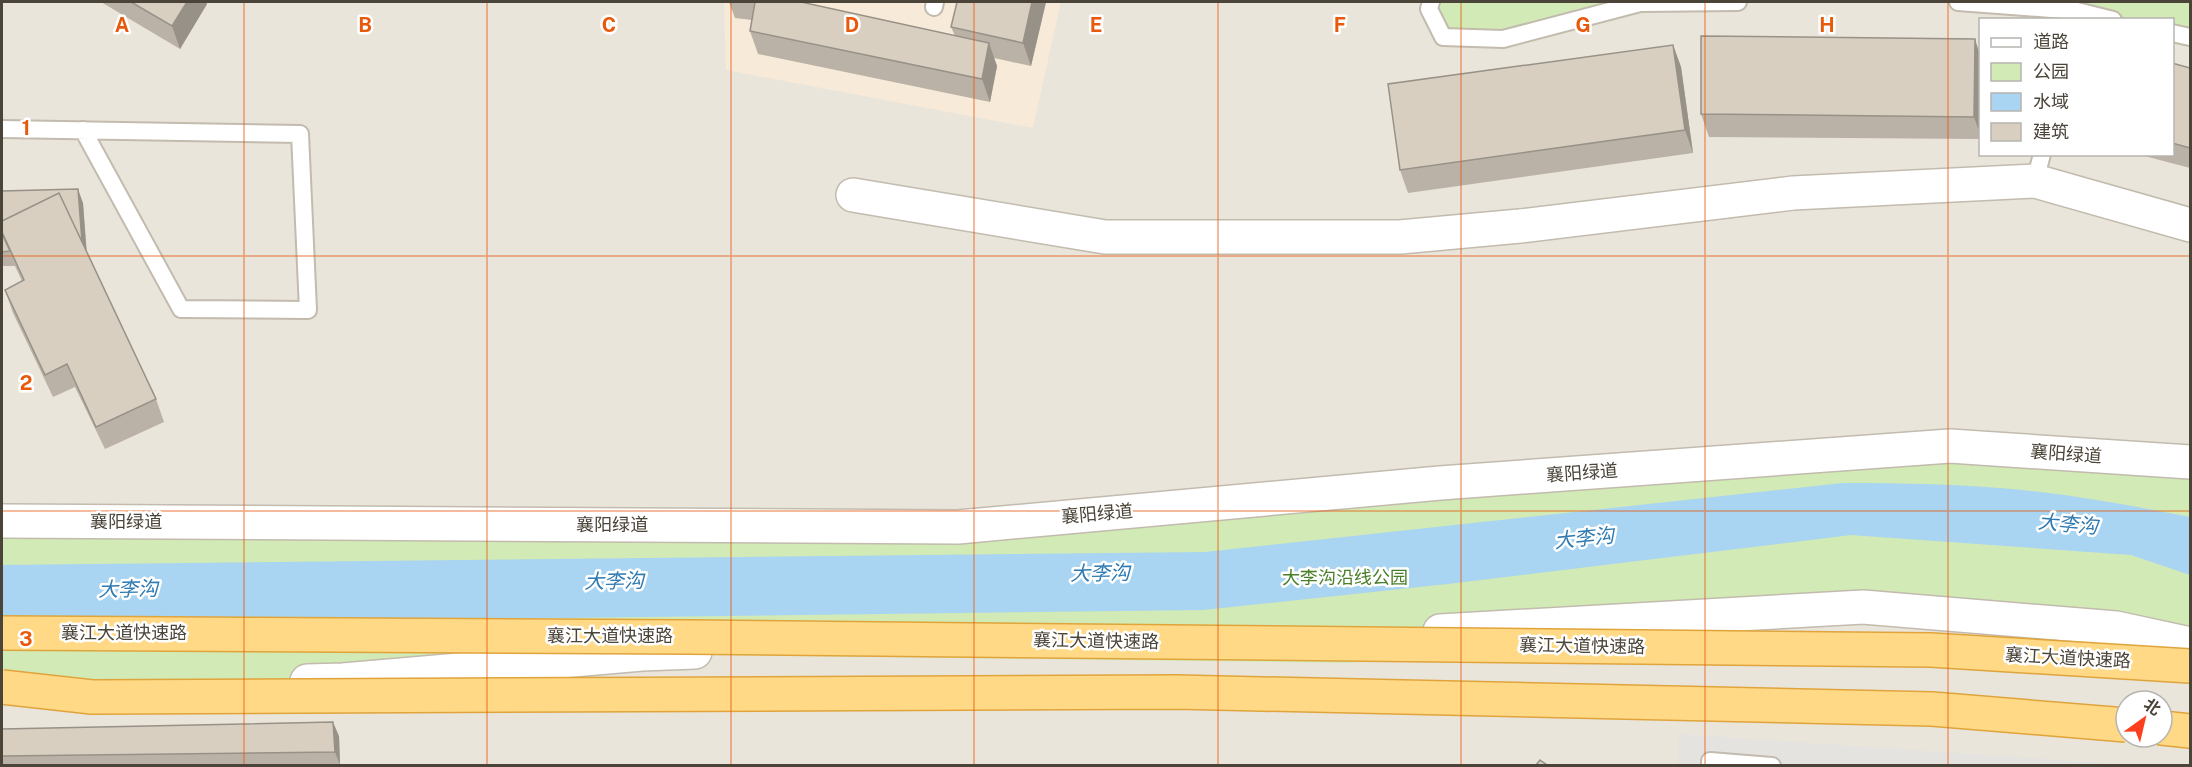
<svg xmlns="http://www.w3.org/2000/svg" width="2192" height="767" font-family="'Public Sans','Noto Sans SC',sans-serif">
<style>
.residential{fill:#eae5da;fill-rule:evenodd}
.commercial{fill:#f7ead8}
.green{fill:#d2eab5}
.parking{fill:#e5e3e0}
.water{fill:#a9d4f2}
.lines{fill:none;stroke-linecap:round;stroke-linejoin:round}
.service-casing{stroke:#c2bbae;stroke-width:20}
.minor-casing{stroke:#c2bbae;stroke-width:36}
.trunk-casing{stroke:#e0a43c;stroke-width:36}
.service{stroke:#fff;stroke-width:16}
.minor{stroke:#fff;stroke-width:33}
.trunk{stroke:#ffd985;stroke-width:33}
.trunk-bridge-casing{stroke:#e0a43c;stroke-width:36;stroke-linecap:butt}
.trunk-bridge{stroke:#ffd985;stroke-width:33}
.wall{fill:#bab2a6}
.shaded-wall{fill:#979187}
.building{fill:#d8cfc1;stroke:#979187;stroke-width:1.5}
.grid{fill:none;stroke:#e8590c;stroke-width:1.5;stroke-opacity:0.55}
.labels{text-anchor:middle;stroke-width:5;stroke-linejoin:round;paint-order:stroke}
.street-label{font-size:18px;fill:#4b4439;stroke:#fff}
.park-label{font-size:18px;fill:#4a7f2a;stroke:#fff}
.water-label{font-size:20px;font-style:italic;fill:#2e7ab2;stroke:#fff}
.grid-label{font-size:20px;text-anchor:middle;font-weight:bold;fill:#e8590c;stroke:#fff;stroke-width:5;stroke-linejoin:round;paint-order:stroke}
</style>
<rect width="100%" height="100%" fill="#f6f3ec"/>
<path class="residential" d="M2,2H2190V765H2ZM1980,20H2172V154H1980ZM2126,701H2162V737H2126Z"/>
<path class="commercial" d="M724,2H1061L1033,128L726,70Z"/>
<path class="green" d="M1431,2H1738L1640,3L1503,39L1443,37Z
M1958,2H2190V37L2173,33L2172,20L2113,19Z
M1950,446L2190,462V644L1863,607L1350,663L642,654L343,680L2,689V521L958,527Z"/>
<path class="parking" d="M1679,734L2134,765L1678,766Z"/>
<path class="water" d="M1843,483C1903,483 1963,484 2022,490C2079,496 2135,506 2190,517V575L2131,555L1851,535L1448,584L1203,610L2,625V565L1205,552Z"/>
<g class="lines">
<defs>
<path id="service" d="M1431,2L1429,9L1443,37L1503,39L1640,3L1738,2
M1958,2L2077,11L2113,20
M934,7L935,2
M2172,33L2190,37
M2,129L300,134L308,310L181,309L83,130
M2035,181L2042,154
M1710,766V761L1772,766"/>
<path id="minor" d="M853,195L1105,237H1400L1520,226L1793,193L2035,181L2190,225
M2,521L958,527L1440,483L1950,446L2190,462
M1440,631L1863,607L2116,628L2190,644
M307,681L343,680L642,654L695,652"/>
<path id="trunk" d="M2162,728L2190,731"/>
</defs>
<use href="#service" class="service-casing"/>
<use href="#minor" class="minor-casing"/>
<use href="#trunk" class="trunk-casing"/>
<use href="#service" class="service"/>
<use href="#minor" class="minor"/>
<use href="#trunk" class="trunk"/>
<defs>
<path id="trunk-bridge" d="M2,633L687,637L1931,650L2190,666
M2,687L92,697L1176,692L1932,709L2126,725"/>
</defs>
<use href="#trunk-bridge" class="trunk-bridge-casing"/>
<use href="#trunk-bridge" class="trunk-bridge"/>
</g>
<path class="wall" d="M101,2H206L207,4L180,49Z
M729,2H801L955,36L951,27L957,2H1046L1031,66L994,58L997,66L990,102L758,54L750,31L752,20L735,18Z
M1673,45L1681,67L1693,153L1408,193L1400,170Z
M1980,55V139L1709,137L1701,114Z
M2172,63L2190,68V168L2137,154H2172Z
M2,191L83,203L87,253L156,399L164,422L105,449L75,387L53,397L13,313L5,290L22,281L15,266H2Z
M2,729L339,736L340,765H2Z"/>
<path class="shaded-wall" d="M187,2H206L207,4L180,49L172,26Z
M1032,2H1046L1031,66L1023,43Z
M1975,39L1980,55V134L1974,117Z
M989,43L997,66L990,102L982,79Z
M1673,45L1681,67L1693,153L1685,130Z
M78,189L83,203L87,259L82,245Z
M333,722L339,736L340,765L335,752Z"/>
<path class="building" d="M131,2H187L172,26Z
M755,2H801L989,43L982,79L750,31Z
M957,2H1032L1023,43L951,27Z
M1701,36L1975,39L1974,117L1701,114Z
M1673,45L1685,130L1400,170L1388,84Z
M2172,63L2190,68V148L2172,143Z
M78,189L82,242L59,193L2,221V191Z
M59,193L156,399L96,427L67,364L45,375L5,290L24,280L2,232V221Z
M2,234L10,251L2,252Z
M333,722L335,752L2,756V729Z
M1540,760L1547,765H1536Z"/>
<path class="grid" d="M244,2V766M487,2V766M731,2V766M974,2V766M1218,2V766M1461,2V766M1705,2V766M1948,2V766M2,256H2190M2,511H2190"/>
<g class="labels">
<g class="street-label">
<text transform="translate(2066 454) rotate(4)" y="6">襄阳绿道</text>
<text transform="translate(1582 473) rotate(-4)" y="6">襄阳绿道</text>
<text transform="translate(1097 514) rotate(-5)" y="6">襄阳绿道</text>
<text x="126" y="528">襄阳绿道</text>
<text x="612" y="531">襄阳绿道</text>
<text x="124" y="639">襄江大道快速路</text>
<text x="610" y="642">襄江大道快速路</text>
<text transform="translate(1096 641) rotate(1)" y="6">襄江大道快速路</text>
<text transform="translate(1582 646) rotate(1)" y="6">襄江大道快速路</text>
<text transform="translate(2068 658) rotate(3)" y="6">襄江大道快速路</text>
</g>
<g class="park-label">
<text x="1345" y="584">大李沟沿线公园</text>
</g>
<g class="water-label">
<text transform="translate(2068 524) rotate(5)" y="7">大李沟</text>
<text transform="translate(1584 538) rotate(-6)" y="7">大李沟</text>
<text transform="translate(1100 573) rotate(-1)" y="7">大李沟</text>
<text transform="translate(614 581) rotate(-1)" y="7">大李沟</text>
<text transform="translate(128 589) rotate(-1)" y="7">大李沟</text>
</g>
</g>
<g class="grid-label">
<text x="122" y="32">A</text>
<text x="365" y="32">B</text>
<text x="609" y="32">C</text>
<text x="852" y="32">D</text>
<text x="1096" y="32">E</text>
<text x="1340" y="32">F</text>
<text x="1583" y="32">G</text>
<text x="1827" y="32">H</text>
<text x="26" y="135">1</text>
<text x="26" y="390">2</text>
<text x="26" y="646">3</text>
</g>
<rect width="2192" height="767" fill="none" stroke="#4b4439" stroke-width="6"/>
<rect x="1979" y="18" width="195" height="138" fill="#ffffff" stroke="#b7b4b0" stroke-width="1.5"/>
<rect x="1991" y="38" width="30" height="9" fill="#ffffff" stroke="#b7b4b0" stroke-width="1.5"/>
<text x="2033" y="48" font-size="18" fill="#4b4439">道路</text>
<rect x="1991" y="63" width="30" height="18" fill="#d2eab5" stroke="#b7b4b0" stroke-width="1.5"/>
<text x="2033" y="78" font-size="18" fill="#4b4439">公园</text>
<rect x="1991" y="93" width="30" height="18" fill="#a9d4f2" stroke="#b7b4b0" stroke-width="1.5"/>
<text x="2033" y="108" font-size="18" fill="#4b4439">水域</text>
<rect x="1991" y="123" width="30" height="18" fill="#d8cfc1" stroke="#b7b4b0" stroke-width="1.5"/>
<text x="2033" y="138" font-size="18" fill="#4b4439">建筑</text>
<g transform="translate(2144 719) rotate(34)"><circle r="28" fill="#ffffff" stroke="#b7b4b0" stroke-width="1.5"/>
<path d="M0-4.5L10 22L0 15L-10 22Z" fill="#fc3f1d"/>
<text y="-9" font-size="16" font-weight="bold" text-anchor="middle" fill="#4b4439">北</text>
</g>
</svg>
